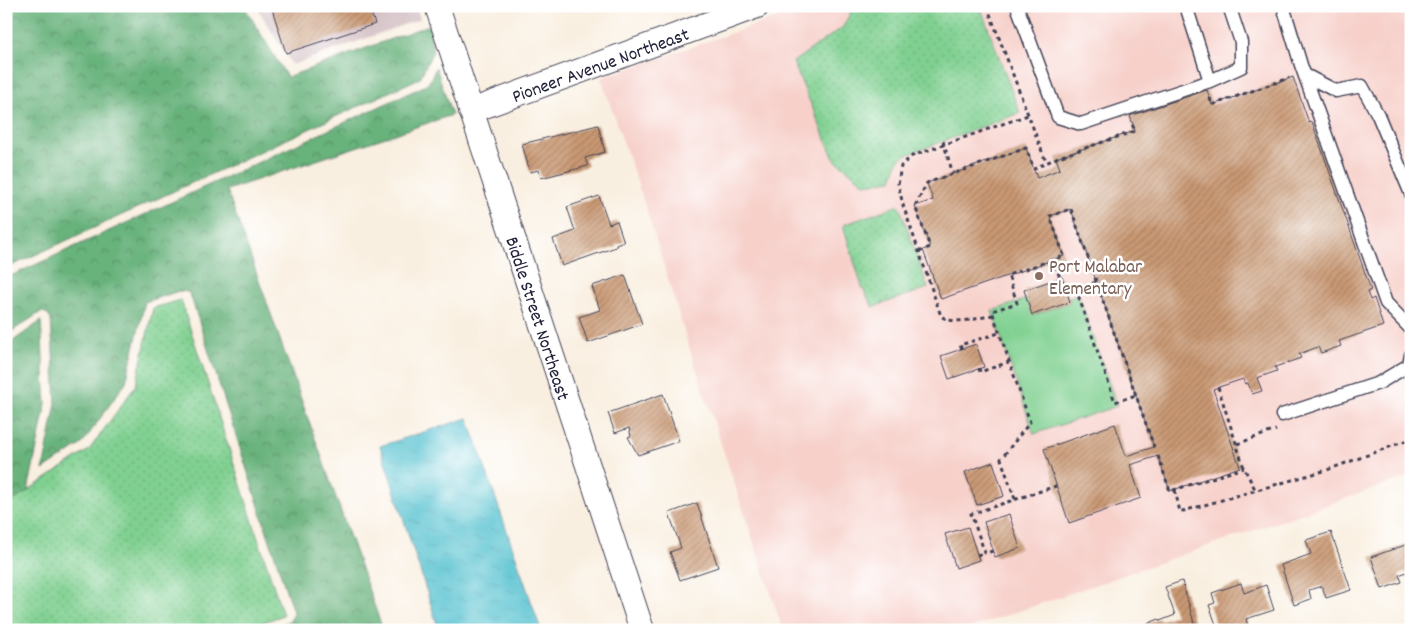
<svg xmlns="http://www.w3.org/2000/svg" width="1417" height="636" font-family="Dekko,sans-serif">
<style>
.built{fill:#f7d0ca}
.industrial{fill:#d2bec2}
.grass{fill:url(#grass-dots);stroke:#517966}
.forest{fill:url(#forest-crowns);stroke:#456a5b}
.garden{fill:#80d091;stroke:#517966}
.water{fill:url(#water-ripples);stroke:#3c7286}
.building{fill:url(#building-hatch)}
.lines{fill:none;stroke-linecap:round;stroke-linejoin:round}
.lane-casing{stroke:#424154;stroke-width:15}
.street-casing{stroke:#424154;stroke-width:26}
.path{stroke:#424154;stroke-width:3;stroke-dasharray:4 4;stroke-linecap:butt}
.lane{stroke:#fff;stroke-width:12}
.street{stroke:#fff;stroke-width:24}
.education-dot{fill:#8d6e63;stroke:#fff;stroke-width:2}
.labels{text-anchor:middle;stroke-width:5;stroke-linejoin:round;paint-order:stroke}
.street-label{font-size:19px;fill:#22223b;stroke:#fff}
.education-label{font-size:19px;fill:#785e54;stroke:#fff;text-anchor:start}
</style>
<defs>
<pattern id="grass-dots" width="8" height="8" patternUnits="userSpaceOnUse" patternTransform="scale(1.25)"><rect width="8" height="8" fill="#80d091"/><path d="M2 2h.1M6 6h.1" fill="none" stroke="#6eb27e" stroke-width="1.8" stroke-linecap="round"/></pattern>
<pattern id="forest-crowns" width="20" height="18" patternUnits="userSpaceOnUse" patternTransform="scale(1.25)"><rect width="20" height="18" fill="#68b27b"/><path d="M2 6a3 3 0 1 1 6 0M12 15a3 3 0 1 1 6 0" fill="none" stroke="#559066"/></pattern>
<pattern id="water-ripples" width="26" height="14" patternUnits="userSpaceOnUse" patternTransform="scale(1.25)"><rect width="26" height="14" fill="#56c2d0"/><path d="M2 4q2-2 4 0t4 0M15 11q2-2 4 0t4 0" fill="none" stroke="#4ba6b4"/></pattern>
<pattern id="building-hatch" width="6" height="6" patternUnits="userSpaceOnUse" patternTransform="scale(1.25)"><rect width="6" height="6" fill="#ca9973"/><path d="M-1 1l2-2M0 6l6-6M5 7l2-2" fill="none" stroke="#a47c60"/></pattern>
</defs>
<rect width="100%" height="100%" fill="#fff"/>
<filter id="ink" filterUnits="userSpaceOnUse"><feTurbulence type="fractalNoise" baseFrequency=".02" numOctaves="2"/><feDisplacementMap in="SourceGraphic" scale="10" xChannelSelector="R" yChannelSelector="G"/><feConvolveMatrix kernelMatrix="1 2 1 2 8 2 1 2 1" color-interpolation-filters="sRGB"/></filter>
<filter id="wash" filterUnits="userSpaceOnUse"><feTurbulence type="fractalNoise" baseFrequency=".0096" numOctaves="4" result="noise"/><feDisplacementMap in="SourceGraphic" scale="20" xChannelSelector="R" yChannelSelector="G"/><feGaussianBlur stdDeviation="1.12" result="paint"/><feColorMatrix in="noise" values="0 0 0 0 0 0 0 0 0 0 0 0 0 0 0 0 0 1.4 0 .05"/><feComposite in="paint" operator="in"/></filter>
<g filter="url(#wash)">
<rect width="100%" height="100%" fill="#f9efe0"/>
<path class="built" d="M811,6H1411V476L964,630H783L690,350L644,202L601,78Z"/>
<path class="industrial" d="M256,6H416L420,19L292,65Z"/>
<path class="grass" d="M854,6H980L1020,113L906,155L898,161L892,180L865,184L834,159L793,62L843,27Z
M899,205L928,288L873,307L862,287L843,225Z
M181,300L283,615L242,630H6V505L89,450L136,385L153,308Z"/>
<path class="forest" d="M6,6H244L287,77L429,25L433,51L420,78L9,267L6,264Z
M436,67L452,115L227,190L383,630H269L291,620L293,612L191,297L188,292L179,291L145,302L126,382L82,444L43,470L56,403L51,320L47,313L41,312L6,335V276L13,275L424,86L430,81Z
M41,321L46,404L28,491L6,505V346Z"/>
<path class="garden" d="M1078,294L1117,406L1034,434L992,311L1027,299L1033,315L1070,302L1069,297Z"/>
<path class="water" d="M468,418L541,630H439L380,446Z"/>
<g id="blocks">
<path class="building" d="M281,6H369L375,24L286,53L272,9Z
M1293,77L1309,123L1312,122L1371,290L1367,292L1370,300L1374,298L1383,326L1339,341L1341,346L1321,353L1318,347L1299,354L1301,358L1275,367L1277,371L1257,378L1262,391L1252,394L1248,383L1245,384L1243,379L1213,389L1240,467L1170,491L1158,456L1130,465L1141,498L1069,523L1044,449L1115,424L1126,456L1154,447L1071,209L1050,216L1064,256L941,299L923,250L930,247L915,206L933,200L927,183L1026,148L1037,178L1060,169L1056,158L1135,131L1130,116L1207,90L1212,105Z
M598,125L605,152L585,158L588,166L541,178L539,170L530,172L522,144Z
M599,196L609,224L617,221L624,242L616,245V247L562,266L553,239L575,231L567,207Z
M625,275L642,324L588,343L579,317L600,310L592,286Z
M1062,277L1070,302L1032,315L1024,290Z
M976,344L984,367L949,379L941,356Z
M663,394L679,441L638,455L628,437L631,436L629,428L615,433L608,413Z
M993,462L1004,496L977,505L965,472Z
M697,503L718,567L680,580L670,552L681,548L669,513Z
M1009,514L1020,548L995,557L984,522Z
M968,527L979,560L956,568L945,534Z
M1331,532L1351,590L1326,598L1322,586L1309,590L1311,599L1294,605L1281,565L1311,554L1306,540Z
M1411,543V575L1409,571L1399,575L1402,582L1382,589L1371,557Z
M1182,581L1196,630H1131L1159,619L1160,621L1175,615L1165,587Z
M1241,583L1244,593L1266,585L1274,610L1246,619L1249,630H1218L1209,605L1215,603L1212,593Z"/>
</g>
</g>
<g filter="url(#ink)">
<use href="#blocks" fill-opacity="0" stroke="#424154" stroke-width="1"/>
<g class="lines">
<defs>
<path id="lane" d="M1017,6L1058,117L1081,124L1210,81
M1186,6L1210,81L1241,67V42L1229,6
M1283,6L1301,65L1386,303L1411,329
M1305,75L1336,91L1362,86L1378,115L1411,194
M1282,415L1379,383L1409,365L1411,355"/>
<path id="street" d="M437,6L642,630
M471,111L757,6"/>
</defs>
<use href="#lane" class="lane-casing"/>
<use href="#street" class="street-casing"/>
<path class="path" d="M987,6L1046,162
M1210,98L1212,105L1289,78
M943,141L953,174
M919,252L930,247L915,206L927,183L1026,148L1034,169L1056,158L1135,131L1132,124
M1096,282L1067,292L1052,260L1064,256L1050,216L1071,209L1154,447
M1076,289L1115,402L1136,395
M993,315C978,318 954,326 941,316L903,205L898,184L901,166L912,156L1028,115
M962,349L960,345L999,333
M979,368L980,372L1009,362
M1218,387L1244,468L1256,491
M1237,444L1276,430
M1158,456L1170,491L1244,468
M1175,490L1180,512L1327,470L1411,439
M1015,499L1001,459L1030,422L992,311L1017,303L1008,275L1052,260
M993,551L985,553L971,514L1056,486
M977,555L985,553"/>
<use href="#lane" class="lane"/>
<use href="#street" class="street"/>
</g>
</g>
<circle class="education-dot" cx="1039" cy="276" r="5"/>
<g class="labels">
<g class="street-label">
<text transform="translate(600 64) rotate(-20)" y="7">Pioneer Avenue Northeast</text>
<text transform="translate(539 318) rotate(72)" y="7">Biddle Street Northeast</text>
</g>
<g class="education-label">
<text x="1049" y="272">Port Malabar<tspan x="1049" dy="22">Elementary</tspan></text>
</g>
</g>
<rect width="1417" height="636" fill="none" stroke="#fff" stroke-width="25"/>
</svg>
